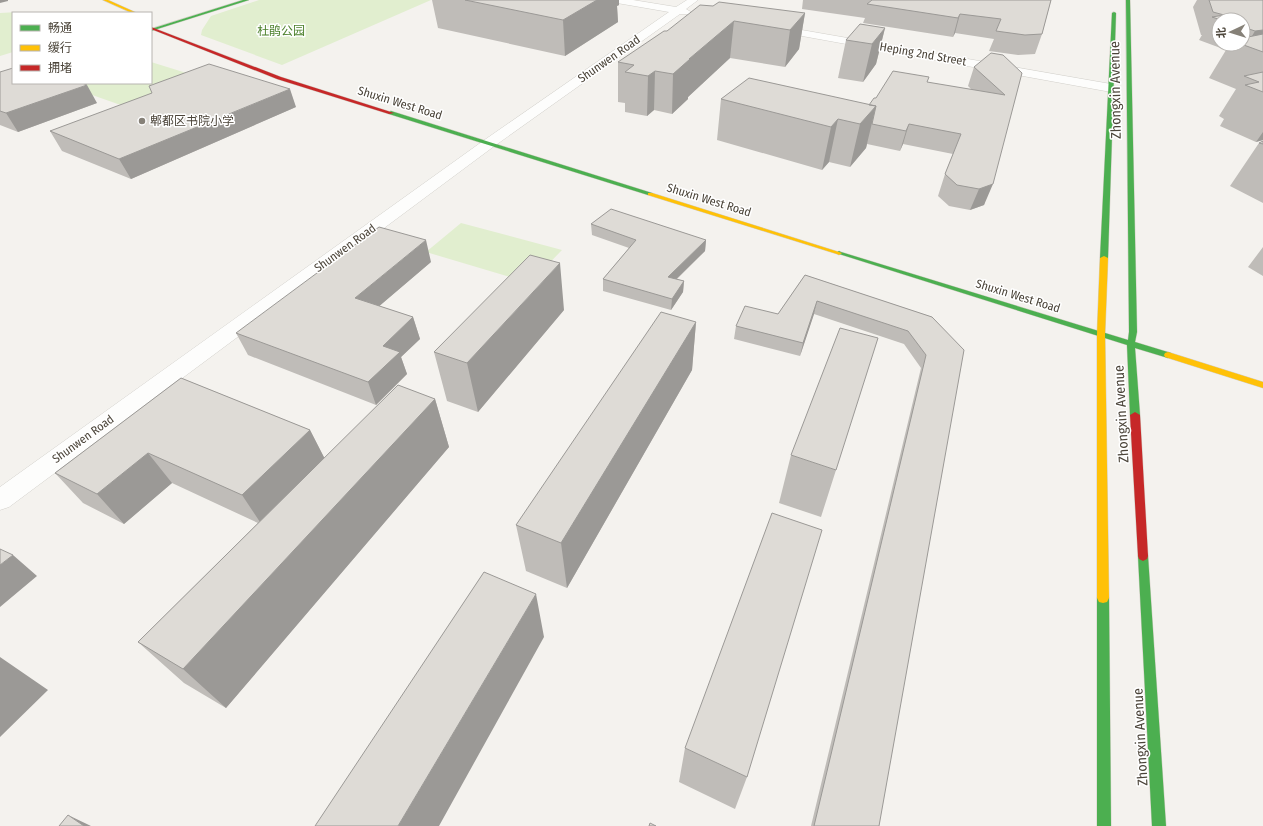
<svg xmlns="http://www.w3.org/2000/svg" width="1263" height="826" font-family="'Fira Sans Condensed','Noto Sans SC',sans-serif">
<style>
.green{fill:#e1eecf}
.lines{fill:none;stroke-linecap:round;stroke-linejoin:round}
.street-casing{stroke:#d2d0cb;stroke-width:1}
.fast-casing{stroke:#d3cfc5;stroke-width:1}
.slow-casing{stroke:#d3cfc5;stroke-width:1}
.jam-casing{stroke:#d3cfc5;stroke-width:1}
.street{fill:#fdfdfc;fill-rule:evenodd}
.fast{fill:#4caf50;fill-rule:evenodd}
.slow{fill:#ffc107;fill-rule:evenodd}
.jam{fill:#c62828;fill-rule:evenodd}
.wall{fill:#bfbcb8;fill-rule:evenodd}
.shaded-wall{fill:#9b9996}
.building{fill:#dedbd6;stroke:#9b9996}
.poi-dot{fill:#868178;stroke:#fff;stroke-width:1.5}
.labels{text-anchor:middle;stroke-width:3;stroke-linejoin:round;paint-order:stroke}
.far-park-label{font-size:12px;fill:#4a7f2a;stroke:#fff}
.far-street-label{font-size:12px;fill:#4b4439;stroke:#fff}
.far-poi-label{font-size:12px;fill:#4b4439;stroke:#fff;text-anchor:start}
.street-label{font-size:14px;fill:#4b4439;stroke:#fff}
</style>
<rect width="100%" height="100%" fill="#f4f2ee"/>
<path class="green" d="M259,0H431L282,65L201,35L202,30L211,16Z
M18,12L43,13H13V52L0,56V13Z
M151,62L209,80L132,109L58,83H151Z
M461,223L562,250L530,283L426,252Z"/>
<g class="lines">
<defs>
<path id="street" d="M612,0H633L676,7L687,0H698L686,9L691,12L689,14H680L493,147L9,507L0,510V487L483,141L669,12L617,3Z
M773,25L1111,84L1117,88L1111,92L769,30L768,28L769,26Z"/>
<path id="fast" d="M243,0H249L151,31V29Z
M1126,0H1130L1137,332L1135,342L1171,353L1172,355L1168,358L1135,348L1140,415L1135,418L1130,415L1127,345L836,253L839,251L841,252L1128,340L1129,332Z
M1114,12L1116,13L1108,258L1104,260L1100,258L1112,13Z
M391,111L652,193L653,194L648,195L389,114L388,113Z
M1143,551L1147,553L1148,556L1166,826H1152L1138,556L1139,553Z
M1103,593L1107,594L1109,598L1111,826H1097V598L1099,594Z"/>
<path id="slow" d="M103,0H108L137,13H132Z
M648,193H652L842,253L839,255L837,254L648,195Z
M1104,256L1108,258L1105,334L1109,598L1107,602L1103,603L1099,602L1097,598V334L1100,258Z
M1168,352L1263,382V388L1165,357L1164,355L1165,353Z"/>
<path id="jam" d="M151,27L281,77L394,113L389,114L277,79L151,29Z
M1135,412L1140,415L1148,556L1147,559L1143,561L1139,559L1138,556L1130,415Z"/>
</defs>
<use href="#street" class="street-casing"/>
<use href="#fast" class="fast-casing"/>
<use href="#slow" class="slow-casing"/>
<use href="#jam" class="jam-casing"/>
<use href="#street" class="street"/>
<use href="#fast" class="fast"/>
<use href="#slow" class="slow"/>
<use href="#jam" class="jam"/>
</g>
<path class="wall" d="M432,0H619V5L617,6L618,22L565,56L438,28Z
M803,0H1051L1042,34L1035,54L1018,55L989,51L994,39L955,33L953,37L863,23L865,18L802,9Z
M1197,0H1263V140L1256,142L1220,126L1224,119L1219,116L1236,89L1209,78L1226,50L1199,40L1202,35H1201L1193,7ZM1219,20H1243V44H1219Z
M713,6L805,13L799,49L785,67L730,58L688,97V99L672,114L654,110L647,116L625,112V103L618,102V62L667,31Z
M885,28L876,64L863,82L838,78L846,40Z
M974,67L1022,73L984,205L970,210L949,206L938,196L945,174L953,154L903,144L900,151L867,144L866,148L850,167L829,162L822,170L717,140L721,99L869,105L876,98L928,83L972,90L968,86Z
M0,72L97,103L18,132L0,125Z
M296,107L131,179L62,151L50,131Z
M1263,141V203L1230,186L1259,143Z
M591,224L706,240L705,251L677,279L684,281L683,292L671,310L603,291V279L629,248L592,235Z
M1263,247V276L1248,267Z
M431,262L379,306L413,317L420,339L401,357L407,374L376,405L248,355L236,333Z
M805,275L932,317L879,826H811L921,368L904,344L814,314L800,356L734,339L736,326L778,314Z
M564,310L478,412L447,401L434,352Z
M696,322L692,370L567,588L526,571L516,525Z
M181,378L310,430L324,458L435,399L449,447L226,708L184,683L138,642L258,523L172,483L124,524L83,503L55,473Z
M791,455L836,470L821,517L779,503Z
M685,748L747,777L735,809L679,782Z"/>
<path class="shaded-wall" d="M0,0H8V1L0,3Z
M597,0H619V5L617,6L618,22L565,56L563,20Z
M805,13L799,49L785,67L790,30Z
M960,14L955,33L953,37L958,18Z
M734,21L730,58L688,97V99L672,114L673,74L689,59Z
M885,28L876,64L863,82L872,44Z
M1263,30V51L1246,46L1255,31Z
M655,71L654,110L647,116L648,76Z
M87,85L97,103L18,132L6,113Z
M290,89L296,107L131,179L119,159Z
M876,106L866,148L850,167L860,124Z
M838,119L829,162L822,170L831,127Z
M909,124L903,144L900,151L906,131Z
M1263,132V140L1256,142Z
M993,184L984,205L970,210L979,189Z
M426,240L431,262L363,320L355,298Z
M706,240L705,251L667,288L668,277Z
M560,263L564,310L478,412L467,363Z
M684,281L683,292L671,310L672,299Z
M817,301L814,314L800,356L803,343Z
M413,317L420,339L401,357L407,374L376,405L368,382L383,346Z
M696,322L692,370L567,588L561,543Z
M435,399L449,447L226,708L183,669Z
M310,430L326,461L262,525L242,495Z
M148,453L172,483L124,524L97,494Z
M13,555L37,576L0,607V565Z
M536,594L544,637L439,826H398Z
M0,657L48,690L0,737Z
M68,815L91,826H84Z"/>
<path class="building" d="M465,0H597L563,20Z
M872,0H1051L1042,34L1025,35L996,31L1001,19L960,14L958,18L867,4Z
M1209,0H1263V30L1255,31L1243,27V20H1221L1212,17L1224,15L1213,12Z
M719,2L805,13L790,30L734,21L689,59H690L673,74L655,71L648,76L625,72L634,65L618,62L664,31H667L700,5L713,6Z
M860,24L885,28L872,44L846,40Z
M1263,34V52L1241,44H1243V38Z
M991,53L1003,55L1022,73L993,184L979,189L957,185L945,174L961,134L909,124L906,131L872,124L876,106L869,105L874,98H876L893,71L929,77L927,82L1005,95L974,67Z
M209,64L290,89L119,159L50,131L152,93L149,86Z
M13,68V83H82L87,85L6,113L0,111V72Z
M1263,72V92L1245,85L1259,82L1244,76Z
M749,78L876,106L860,124L838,119L831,127L721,99Z
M1263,141V144L1259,143Z
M611,209L706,240L668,277L684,281L672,299L603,279L636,240L591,224Z
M379,227L426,240L355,298L413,317L383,346L400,352L368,382L236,333Z
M530,255L560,263L467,363L434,352Z
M805,275L932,317L964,350L879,826H814L926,355L908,331L817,301L803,343L736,326L745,306L778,314Z
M661,312L696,322L561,543L516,525Z
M840,328L878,338L836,470L791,455Z
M181,378L310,430L242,495L148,453L97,494L55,473Z
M398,385L435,399L183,669L138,642Z
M772,513L822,530L747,777L685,748Z
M0,549L13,555L0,565Z
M484,572L536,594L398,826H315Z
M68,815L84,826H59Z
M650,823L656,826H649Z"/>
<circle class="poi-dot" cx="142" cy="121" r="4"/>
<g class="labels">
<g class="far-park-label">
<text x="281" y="35">杜鹃公园</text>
</g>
<g class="far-street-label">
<text transform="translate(923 54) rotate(10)" y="4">Heping 2nd Street</text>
<text transform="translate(609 59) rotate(-35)" y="4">Shunwen Road</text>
<text transform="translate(400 103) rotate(17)" y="4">Shuxin West Road</text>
<text transform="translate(709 200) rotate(17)" y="4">Shuxin West Road</text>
<text transform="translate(345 248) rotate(-36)" y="4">Shunwen Road</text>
<text transform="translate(1018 296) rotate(17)" y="4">Shuxin West Road</text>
<text transform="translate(83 439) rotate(-36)" y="4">Shunwen Road</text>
</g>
<g class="far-poi-label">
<text x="150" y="125">郫都区书院小学</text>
</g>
<g class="street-label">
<text transform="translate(1115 90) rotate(-91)" y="5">Zhongxin Avenue</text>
<text transform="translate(1121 414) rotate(-93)" y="5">Zhongxin Avenue</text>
<text transform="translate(1140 737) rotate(-93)" y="5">Zhongxin Avenue</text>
</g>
</g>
<rect x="12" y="12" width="140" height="72" fill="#ffffff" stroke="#b7b4b0"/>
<rect x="20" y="25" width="20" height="6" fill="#4caf50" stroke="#b7b4b0"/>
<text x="48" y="32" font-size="12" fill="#4b4439">畅通</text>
<rect x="20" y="45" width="20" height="6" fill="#ffc107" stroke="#b7b4b0"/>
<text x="48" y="52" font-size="12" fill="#4b4439">缓行</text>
<rect x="20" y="65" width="20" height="6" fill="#c62828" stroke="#b7b4b0"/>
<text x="48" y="72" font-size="12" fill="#4b4439">拥堵</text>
<g transform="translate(1231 32) rotate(266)"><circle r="19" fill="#ffffff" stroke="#b7b4b0"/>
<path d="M0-3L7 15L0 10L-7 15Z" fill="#868178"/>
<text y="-6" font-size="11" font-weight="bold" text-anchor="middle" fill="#4b4439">北</text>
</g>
</svg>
